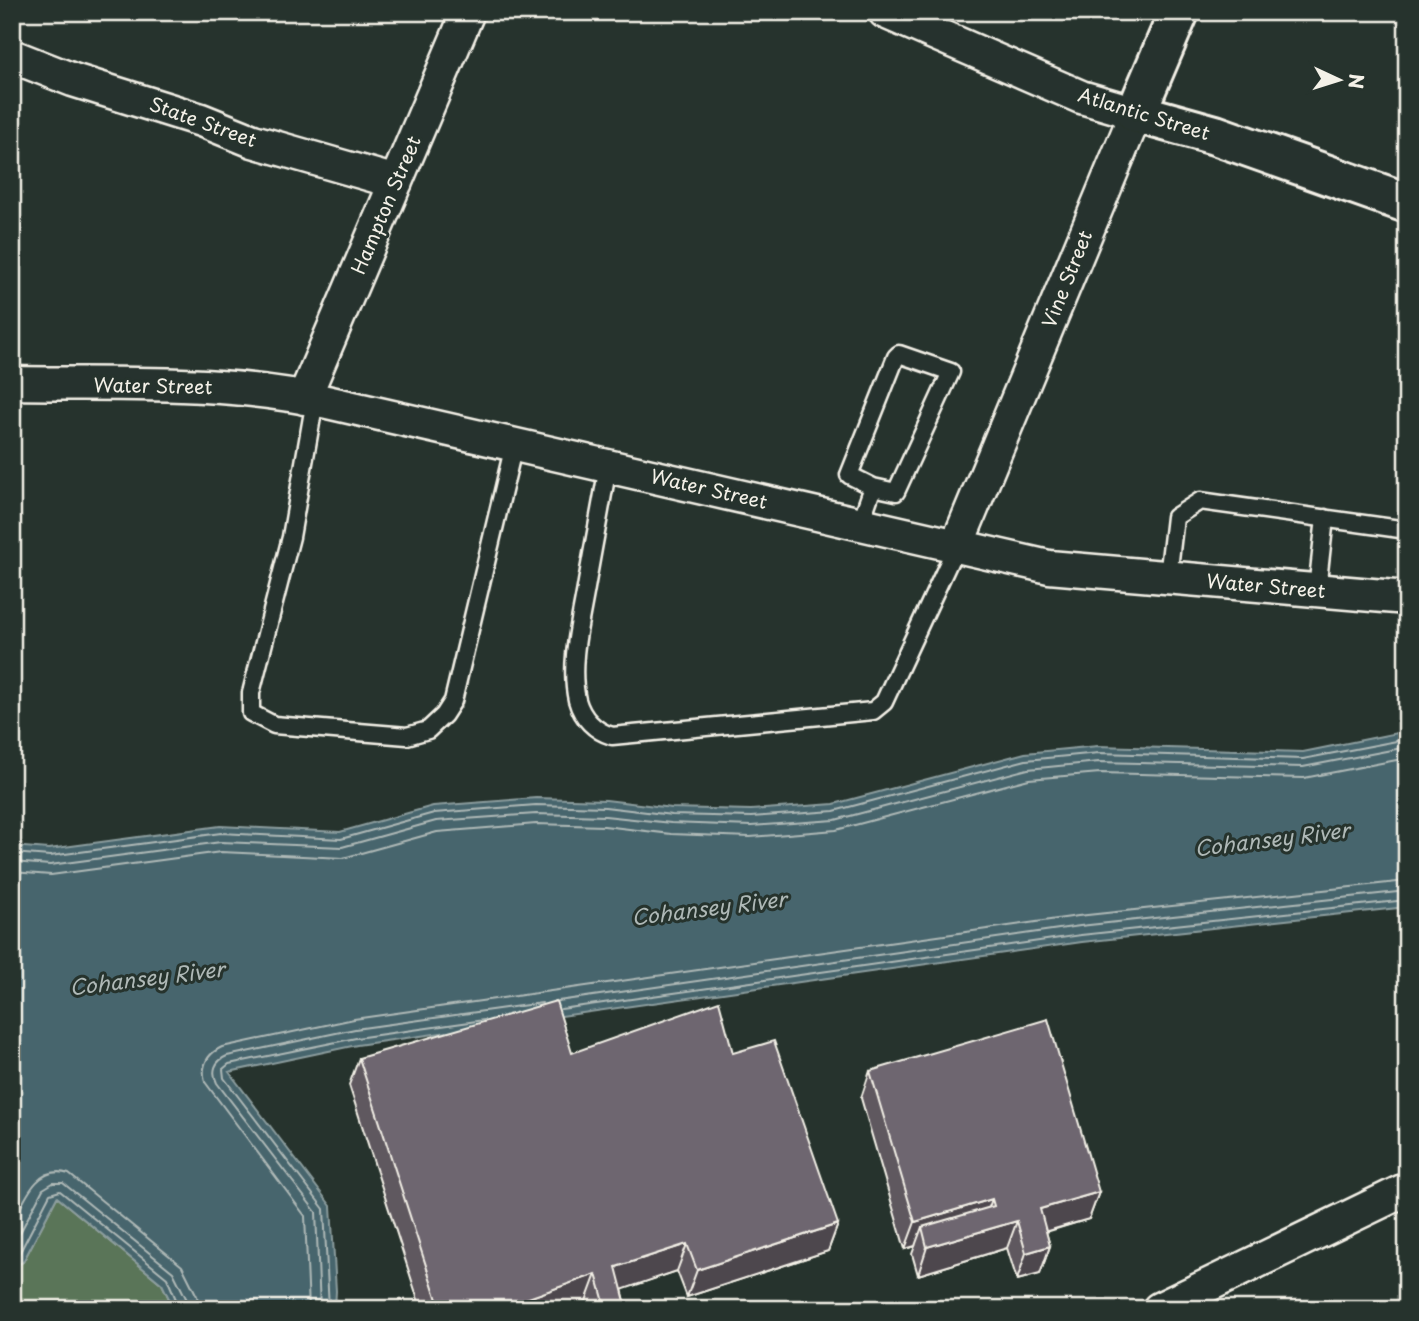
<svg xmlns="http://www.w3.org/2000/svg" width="1419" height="1321" font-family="'Playpen Sans',sans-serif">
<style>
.green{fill:#5a7459;stroke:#a7b2a0;stroke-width:2}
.water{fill:#47656d;stroke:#8c9d9e;stroke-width:2}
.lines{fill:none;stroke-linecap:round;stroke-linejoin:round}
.shore{stroke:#afb9b7;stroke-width:2}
.service-casing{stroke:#f4f1e8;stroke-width:21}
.minor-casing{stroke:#f4f1e8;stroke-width:37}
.tertiary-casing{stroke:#f4f1e8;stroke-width:44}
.service{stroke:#26332d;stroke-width:16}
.minor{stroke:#26332d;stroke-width:32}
.tertiary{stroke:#26332d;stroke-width:38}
.wall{fill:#5f585f;stroke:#f4f1e8;stroke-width:2}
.shaded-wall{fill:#4d474e;stroke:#f4f1e8;stroke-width:2}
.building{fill:#6e666f;stroke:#f4f1e8;stroke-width:2}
.labels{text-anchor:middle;stroke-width:6;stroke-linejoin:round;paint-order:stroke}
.street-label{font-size:19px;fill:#f4f1e8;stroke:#26332d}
.water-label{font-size:21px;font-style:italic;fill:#afb9b7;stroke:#26332d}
</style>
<rect width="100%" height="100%" fill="#26332d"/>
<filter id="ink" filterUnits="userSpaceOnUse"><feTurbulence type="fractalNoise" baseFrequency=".0143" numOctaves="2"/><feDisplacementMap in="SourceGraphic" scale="14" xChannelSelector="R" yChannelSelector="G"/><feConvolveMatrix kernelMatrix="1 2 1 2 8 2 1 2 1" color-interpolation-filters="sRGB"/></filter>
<g filter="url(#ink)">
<path class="green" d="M57,1197L162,1284L174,1309H12V1267L23,1262Z"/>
<path class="water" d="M1407,731V907L1082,942L357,1045L229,1072L331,1206L336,1291L335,1309H174L162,1284L57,1197L23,1262L12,1267V846L49,849L220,826L340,832L433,806L536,798L606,800L672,808L751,810L834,804L1025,753L1098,746L1303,752Z"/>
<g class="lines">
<path class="shore" d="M12,853L50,856L221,833L341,839L434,813L536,805L605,807L672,815L751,817L834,811L1026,760L1099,753L1303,759L1407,739
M12,862L50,865L221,842L342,847L436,821L536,814L605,816L671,823L751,826L835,820L1028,769L1099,762L1303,767L1407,747
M12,872L51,875L221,852L343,858L437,832L536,824L604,826L671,834L750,837L836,830L1029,779L1100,773L1304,778L1407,758
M558,1001L1080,926L1407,891
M561,1009L1081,935L1407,900
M12,1225C24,1202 36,1163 69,1174L182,1266L197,1296L199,1309
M12,1248L43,1189L53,1183H63L173,1272L187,1300L189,1309
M12,1259L18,1256L50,1194L60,1191L167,1278L180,1309
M309,1309L305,1216L205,1082C201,1066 207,1054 222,1047L354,1019L1078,916L1407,881
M320,1309L316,1212L217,1083C211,1071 215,1061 227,1056L355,1029L542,1003
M329,1309L324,1209L224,1078L223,1069L229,1064L356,1038L484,1020"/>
<defs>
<path id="service" d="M315,400L291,537L251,693V713L274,725L407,736L428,730L444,715L453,701L514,445
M608,466C601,507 593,547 586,588C580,623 569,664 577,700C582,718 595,731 612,736L873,711L884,702L956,547
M860,524L873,487L896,492L951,372L899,354L896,357L849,475L873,487
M1168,577L1175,517L1200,501L1407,530
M1317,590L1325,518"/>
<path id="minor" d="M885,12L1081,97L1136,113L956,547
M12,56L73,80L201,120L253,141L396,182
M12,383C117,385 224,379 327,402L1049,567L1407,598
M304,398L468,12
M1159,1309L1407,1189"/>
<path id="tertiary" d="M1179,12L1136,113L1215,135L1407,203"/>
</defs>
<use href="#service" class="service-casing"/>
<use href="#minor" class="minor-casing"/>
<use href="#tertiary" class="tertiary-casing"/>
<use href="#service" class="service"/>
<use href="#minor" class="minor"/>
<use href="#tertiary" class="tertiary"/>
</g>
<path class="wall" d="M572,1053H733L838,1224L828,1251L687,1297L677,1271L622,1289L627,1309H588L586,1301L564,1309H421L349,1085L359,1058Z
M870,1071L1099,1192L1089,1219L1046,1232L1050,1246L1040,1274L1017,1280L1007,1248L918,1275L912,1254L915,1246L905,1249L861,1098Z"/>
<path class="shaded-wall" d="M1099,1192L1089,1219L1030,1236L1040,1209Z
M992,1199L982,1226L922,1227L915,1246L905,1249L915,1222Z
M1017,1221L1007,1248L918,1275L927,1247Z
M838,1224L828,1251L687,1297L697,1270Z
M687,1244L677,1271L607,1295L616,1267Z
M1050,1246L1040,1274L1017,1280L1026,1253Z
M596,1274L586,1301L564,1309H497Z"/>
<path class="building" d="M556,1001L572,1053L719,1001L733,1053L774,1041L838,1224L697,1270L687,1244L616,1267L627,1309H606L596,1274L497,1309H440L359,1058Z
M1048,1019L1099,1192L1040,1209L1050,1246L1026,1253L1017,1221L927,1247L922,1227L994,1206L992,1199L915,1222L870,1071Z"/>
</g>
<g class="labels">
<g class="street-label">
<text transform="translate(1144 114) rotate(17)" y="7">Atlantic Street</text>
<text transform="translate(203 122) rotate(20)" y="7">State Street</text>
<text transform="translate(386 205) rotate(-67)" y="7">Hampton Street</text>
<text transform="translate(1067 279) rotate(-68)" y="7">Vine Street</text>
<text transform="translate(153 386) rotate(1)" y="7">Water Street</text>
<text transform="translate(709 489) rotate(13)" y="7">Water Street</text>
<text transform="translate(1266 586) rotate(5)" y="7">Water Street</text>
</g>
<g class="water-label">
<text transform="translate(1272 840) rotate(-7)" y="7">Cohansey River</text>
<text transform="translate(709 909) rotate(-7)" y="7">Cohansey River</text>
<text transform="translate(147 979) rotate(-7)" y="7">Cohansey River</text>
</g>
</g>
<rect width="1419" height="1321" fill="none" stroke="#26332d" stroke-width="42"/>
<rect x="21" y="21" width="1377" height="1279" fill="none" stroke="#f4f1e8" stroke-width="2.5" filter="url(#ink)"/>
<g transform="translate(1339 80) rotate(94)" stroke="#26332d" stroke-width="5" paint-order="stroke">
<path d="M0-5L12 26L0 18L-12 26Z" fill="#f4f1e8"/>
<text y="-10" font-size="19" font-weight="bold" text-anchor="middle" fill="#f4f1e8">N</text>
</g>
</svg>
